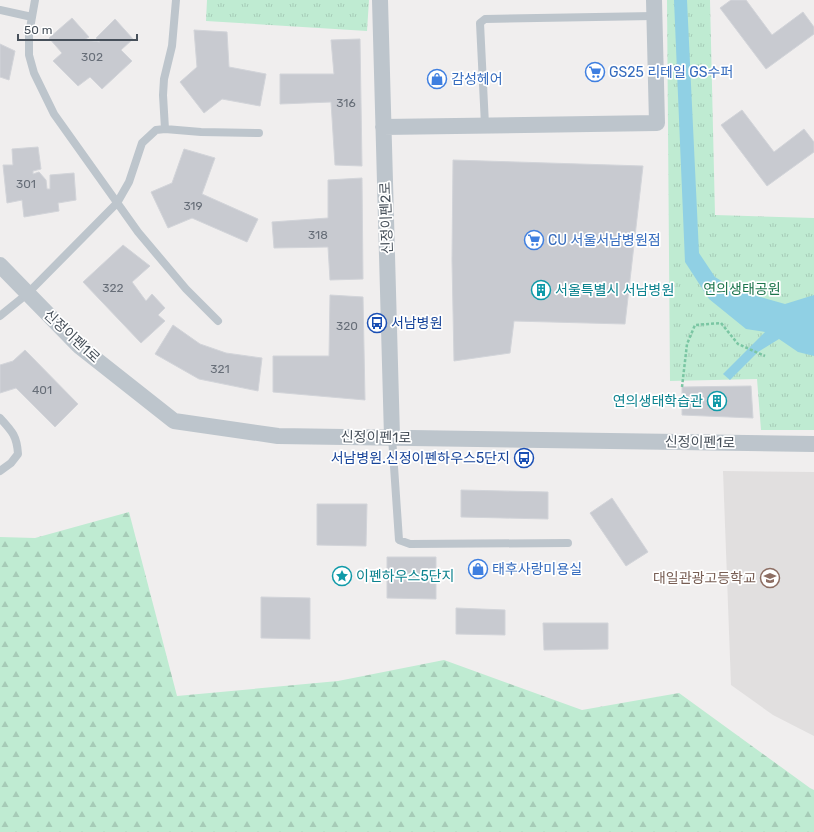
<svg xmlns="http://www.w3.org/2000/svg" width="814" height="832" font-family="Rubik,'Noto Sans KR',sans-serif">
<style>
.education{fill:#e1dfdf}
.forest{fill:url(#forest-firs)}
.park{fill:url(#park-tufts)}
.water{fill:#90d0e4}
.building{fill:#c8cad0;stroke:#d2d4d9}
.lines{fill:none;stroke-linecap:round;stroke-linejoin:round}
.path{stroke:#7ac6a3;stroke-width:2.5;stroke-dasharray:3 2;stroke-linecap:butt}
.lane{stroke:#bdc5cc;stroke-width:8}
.street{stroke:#bdc5cc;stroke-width:16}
.labels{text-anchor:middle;stroke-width:3.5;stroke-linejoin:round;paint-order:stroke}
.number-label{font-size:12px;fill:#676e78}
.shop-label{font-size:14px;fill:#366cbe;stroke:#fff;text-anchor:start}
.street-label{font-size:14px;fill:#47505a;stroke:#fff}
.park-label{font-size:14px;fill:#1e754d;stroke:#fff}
.culture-label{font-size:14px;fill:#0d838f;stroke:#fff;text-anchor:start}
.transit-label{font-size:14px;fill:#164399;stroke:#fff;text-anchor:start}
.education-label{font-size:14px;fill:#785e54;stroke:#fff;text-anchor:end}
</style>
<defs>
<pattern id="forest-firs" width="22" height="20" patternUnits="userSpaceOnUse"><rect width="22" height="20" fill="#bfebd2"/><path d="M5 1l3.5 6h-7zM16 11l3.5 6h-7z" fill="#a6cbb7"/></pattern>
<pattern id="park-tufts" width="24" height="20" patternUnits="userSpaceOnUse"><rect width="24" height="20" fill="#bfebd2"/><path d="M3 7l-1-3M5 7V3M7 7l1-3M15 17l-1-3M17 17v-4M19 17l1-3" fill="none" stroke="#a6cbb7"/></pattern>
</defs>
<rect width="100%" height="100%" fill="#f0eeee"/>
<path class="education" d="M723,471L814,472V736L773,715L731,685Z"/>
<path class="forest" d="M129,512L177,696L338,681L444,660L582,710L679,693L810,788L814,790V832H0V537L35,538Z"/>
<path class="park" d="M207,0H369L367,31L206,21Z
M667,0H710L715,215L814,218V430H761L757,379L670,381Z"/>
<path class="water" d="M674,0H687L699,253L715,277L736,290L785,304L814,295V356L798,352L779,339L758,352L730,380L723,374L765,332L746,329L709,299L685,262Z"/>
<path class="building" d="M731,0H746L772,35L803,12L814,27V34L766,69L720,8Z
M72,18L89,37L84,40L100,42L96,38L115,19L133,39L121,50L132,61L102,89L90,77L78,86L53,61L62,53L49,38Z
M194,30L227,32L229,67L266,74L260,106L222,99L204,113L180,82L197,67Z
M360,39L362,166L335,165L331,102L280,104V74H334L331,40Z
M0,44L15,51L9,80L0,77Z
M742,110L774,152L804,129L814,142V152L767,186L721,125Z
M38,147L41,169L33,171V174L39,172L46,180L47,189H50V175L74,173L76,200L58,203L59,211L24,217L22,200L7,203L3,165H13L12,149Z
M184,149L215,158L202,194L258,219L247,242L192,218L168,228L151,192L172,183Z
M453,160L643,166L625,324L514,321L510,353L454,361L452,260Z
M362,178L363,279L330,280L328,247L274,248L272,222L328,218V180Z
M123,245L150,266L132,282L146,301L152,294L165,308L158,315L165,321L141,343L83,282Z
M330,295L363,297L365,400L273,392V356H329Z
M173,325L200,344L226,353L262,358L258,391L199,379L155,354Z
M25,350L78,404L55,427L16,388L0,393V365L13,361Z
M751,386L753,418L682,415V387Z
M461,490L548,492V519L461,517Z
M612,498L648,552L626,566L590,513Z
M317,504H367L366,546L317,545Z
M387,557H436V599L387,598Z
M261,597L310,598V639L261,638Z
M456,608L505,610V635L456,634Z
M543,623H608V649L544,650Z"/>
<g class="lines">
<path class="path" d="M682,387L687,344L695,325L721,323L738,344L765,356"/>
<path class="lane" d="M35,0L29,34V55L34,73L54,114L138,232L186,289L218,321
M0,10L32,17
M485,125L480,23L485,19L654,16
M165,129L163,95L164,79L172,46L176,0
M0,316L27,294L117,203L129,182L142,143L156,130L165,129L201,132L259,133
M0,418C12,431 17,436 18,454L11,463L0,471
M392,437L399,540L410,544L568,543"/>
<path class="street" d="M380,0L392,437
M383,127L657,123L654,0
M0,265L79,346L174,421L278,436L814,444"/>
</g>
<defs>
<symbol id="supermarket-ring" viewBox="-11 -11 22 22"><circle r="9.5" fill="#fff" stroke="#3f7fe0" stroke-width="1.5"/><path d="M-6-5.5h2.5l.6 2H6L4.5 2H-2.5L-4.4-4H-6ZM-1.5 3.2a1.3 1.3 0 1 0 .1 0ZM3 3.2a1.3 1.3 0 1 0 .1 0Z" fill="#3f7fe0"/></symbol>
<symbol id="shop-ring" viewBox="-11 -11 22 22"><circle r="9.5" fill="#fff" stroke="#3f7fe0" stroke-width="1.5"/><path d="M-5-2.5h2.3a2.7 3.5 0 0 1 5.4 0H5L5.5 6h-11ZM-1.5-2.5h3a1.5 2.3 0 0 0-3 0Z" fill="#3f7fe0"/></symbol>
<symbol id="building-ring" viewBox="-11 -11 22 22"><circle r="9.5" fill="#fff" stroke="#0f9aa8" stroke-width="1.5"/><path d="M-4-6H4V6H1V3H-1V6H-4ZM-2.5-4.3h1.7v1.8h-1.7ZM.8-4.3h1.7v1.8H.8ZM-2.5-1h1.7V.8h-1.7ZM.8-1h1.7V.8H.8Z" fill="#0f9aa8"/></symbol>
<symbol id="bus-ring" viewBox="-11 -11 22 22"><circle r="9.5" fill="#fff" stroke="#1a4fb4" stroke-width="1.5"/><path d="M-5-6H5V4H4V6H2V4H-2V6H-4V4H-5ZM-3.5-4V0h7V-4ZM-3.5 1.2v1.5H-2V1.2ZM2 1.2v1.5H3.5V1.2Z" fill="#1a4fb4"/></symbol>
<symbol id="sight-ring" viewBox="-11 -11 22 22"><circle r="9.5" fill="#fff" stroke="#0f9aa8" stroke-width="1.5"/><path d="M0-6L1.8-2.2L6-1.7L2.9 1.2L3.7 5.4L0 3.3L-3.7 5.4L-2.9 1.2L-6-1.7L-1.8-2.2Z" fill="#0f9aa8"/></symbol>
<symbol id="school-ring" viewBox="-11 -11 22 22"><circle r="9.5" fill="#fff" stroke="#8d6e63" stroke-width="1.5"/><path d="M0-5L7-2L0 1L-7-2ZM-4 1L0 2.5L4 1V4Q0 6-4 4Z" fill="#8d6e63"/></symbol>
</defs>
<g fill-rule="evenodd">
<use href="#supermarket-ring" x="584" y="61" width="22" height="22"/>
<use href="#shop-ring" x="426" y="68" width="22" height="22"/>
<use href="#supermarket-ring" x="523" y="229" width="22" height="22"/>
<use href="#building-ring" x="530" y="279" width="22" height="22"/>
<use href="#bus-ring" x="366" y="312" width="22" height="22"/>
<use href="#building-ring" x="706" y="390" width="22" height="22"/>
<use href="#bus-ring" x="513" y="447" width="22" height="22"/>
<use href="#shop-ring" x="467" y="558" width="22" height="22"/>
<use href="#sight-ring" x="331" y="565" width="22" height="22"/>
<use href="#school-ring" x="759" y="567" width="22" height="22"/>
</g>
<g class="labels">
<g class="number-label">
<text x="92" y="61">302</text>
<text x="346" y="107">316</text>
<text x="26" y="188">301</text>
<text x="193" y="210">319</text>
<text x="318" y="239">318</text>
<text x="113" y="292">322</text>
<text x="347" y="330">320</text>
<text x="220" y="373">321</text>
<text x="42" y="394">401</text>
</g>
<g class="shop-label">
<text x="609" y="77">GS25 리테일 GS수퍼</text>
<text x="451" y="84">감성헤어</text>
<text x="548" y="245">CU 서울서남병원점</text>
<text x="492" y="574">태후사랑미용실</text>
</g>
<g class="street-label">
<text transform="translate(386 218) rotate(-92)" y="5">신정이펜2로</text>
<text transform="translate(72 336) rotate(43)" y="5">신정이펜1로</text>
<text transform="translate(376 437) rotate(1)" y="5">신정이펜1로</text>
<text transform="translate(700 442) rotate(1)" y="5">신정이펜1로</text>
</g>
<g class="park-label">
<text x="742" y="294">연의생태공원</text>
</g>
<g class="culture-label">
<text x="555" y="295">서울특별시 서남병원</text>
<text x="703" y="406" text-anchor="end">연의생태학습관</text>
<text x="356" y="581">이펜하우스5단지</text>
</g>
<g class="transit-label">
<text x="391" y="328">서남병원</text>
<text x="510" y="463" text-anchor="end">서남병원.신정이펜하우스5단지</text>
</g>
<g class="education-label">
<text x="756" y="583">대일관광고등학교</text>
</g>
</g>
<path d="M18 34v6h119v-6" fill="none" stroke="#47505a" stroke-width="2"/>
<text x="24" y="34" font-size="12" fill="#47505a" stroke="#ffffff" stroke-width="3" paint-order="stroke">50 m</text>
</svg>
